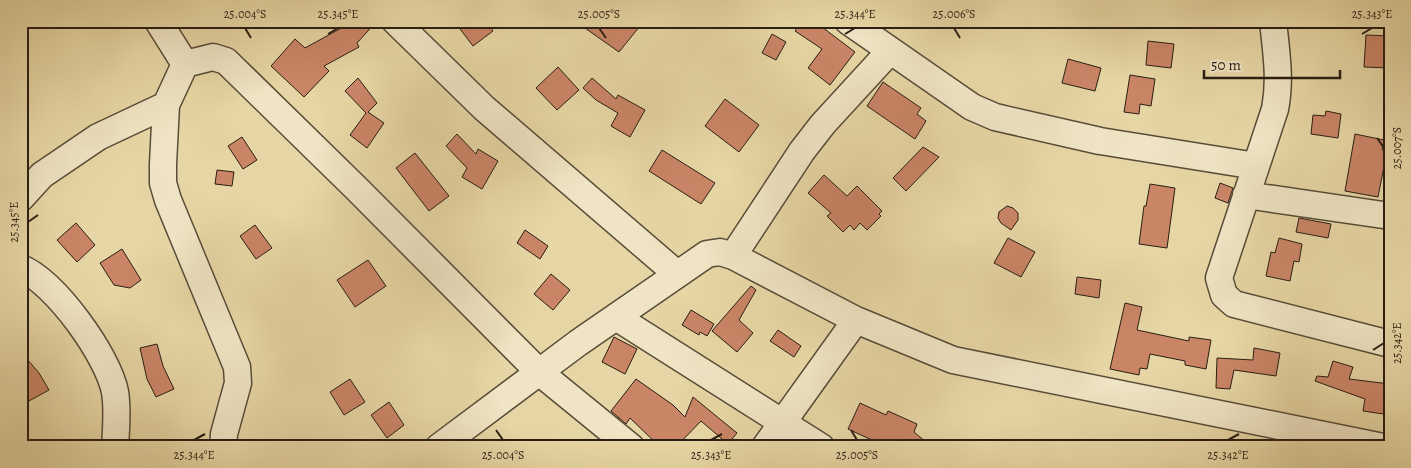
<svg xmlns="http://www.w3.org/2000/svg" width="1411" height="468" font-family="Alegreya,serif">
<style>
.building{fill:#ca8567;stroke:#291e13}
.lines{fill:none;stroke-linecap:round;stroke-linejoin:round}
.minor-casing{stroke:#584c38;stroke-width:29}
.minor{stroke:#efe4c4;stroke-width:26}
.ticks{fill:none;stroke:#291e13;stroke-width:2}
.neatline{fill:none;stroke:#291e13;stroke-width:2}
.ticks-label{font-size:12px;text-anchor:middle;fill:#291e13}
</style>
<rect width="100%" height="100%" fill="#e7d6a5"/>
<filter id="stains"><feTurbulence type="fractalNoise" baseFrequency=".004" numOctaves="4"/><feColorMatrix values="0 0 0 0 .2 0 0 0 0 .09 0 0 0 0 .02 0 0 0 .5 -.17"/></filter>
<radialGradient id="worn" r=".72"><stop offset=".6" stop-color="#630" stop-opacity="0"/><stop offset="1" stop-color="#630" stop-opacity=".3"/></radialGradient>
<path class="building" d="M354,21H377L357,43L359,47L324,66L329,71L304,97L271,66L295,39L305,48Z
M454,21H486L493,31L473,46Z
M575,21H644L619,52Z
M802,21H814L855,52L830,85L808,68L822,49L795,31Z
M772,34L786,42L776,60L762,53Z
M1366,35L1390,36V68L1364,67Z
M1148,41L1174,44L1171,68L1146,65Z
M1068,59L1101,68L1095,91L1062,83Z
M558,67L579,90L557,110L536,88Z
M1130,75L1155,79L1151,106L1140,104L1139,114L1124,112Z
M358,78L377,103L368,112L384,123L367,148L350,135L366,113L345,91Z
M592,78L616,99L618,95L645,110L630,137L611,126L618,113L596,100L583,88Z
M883,82L921,108L917,114L926,121L915,139L867,106Z
M725,99L759,125L739,152L705,126Z
M1326,111L1341,114L1338,138L1311,134L1313,115L1325,116Z
M457,134L476,154L478,149L498,161L482,189L462,177L467,168L446,146Z
M1355,134L1384,140L1382,150L1387,151L1378,197L1345,191Z
M242,137L257,160L243,169L228,146Z
M923,147L939,157L906,191L893,178Z
M662,150L715,183L701,204L649,171Z
M415,153L449,196L429,211L396,168Z
M217,170L234,172L232,186L215,184Z
M824,175L847,196L857,186L882,211L879,214L881,216L867,230L860,223L854,230L850,225L843,232L827,216L831,213L808,193Z
M1220,183L1233,188L1228,203L1215,198Z
M1150,184L1175,188L1167,248L1139,244L1144,206H1146Z
M1007,206L1013,208L1018,213V220L1011,230L1001,223L998,218L999,212Z
M1299,218L1331,224L1328,238L1296,232Z
M76,223L95,245L77,262L57,240Z
M255,225L272,248L256,259L240,236Z
M525,230L548,246L540,259L517,243Z
M1008,238L1035,252L1021,277L994,263Z
M1279,238L1302,244L1299,262L1294,261L1290,281L1266,276L1271,252L1275,253Z
M122,249L141,280L130,288L114,285L100,263Z
M368,260L386,286L355,307L337,280Z
M551,274L570,290L553,310L534,294Z
M1077,277L1101,280L1099,298L1075,294Z
M751,286L756,290L739,320L753,333L737,352L712,331Z
M1125,303L1142,307L1137,330L1189,341V337L1211,340L1206,369L1185,365V361L1150,354L1147,369L1140,368L1139,375L1110,369Z
M691,310L714,324L707,336L700,332L699,335L682,325Z
M778,330L801,346L794,357L770,341Z
M614,337L637,349L625,374L602,362Z
M157,344L163,366L174,389L156,397L147,379L140,348Z
M1254,348L1280,353L1276,376L1234,370L1230,389L1216,388L1217,358L1253,360Z
M21,352L39,373L49,390L29,401L21,387Z
M1333,361L1353,367L1349,379L1390,384V415L1363,411L1365,399L1315,381L1317,376L1328,377Z
M350,379L365,402L344,415L330,392Z
M636,379L673,405L685,417L693,397L737,433L728,444L701,421L676,447H660L630,418L626,424L611,411Z
M389,402L404,425L387,438L371,415Z
M860,403L886,415L888,411L917,424L914,432L932,447H890L874,440V441L848,429Z"/>
<g class="lines">
<defs>
<path id="minor" d="M158,21L185,64L166,105L163,164V183L168,200L237,367L238,383L224,434L223,447
M395,21L484,108L677,274
M848,21L972,107L995,117L1100,141L1256,166
M1273,21C1276,51 1281,79 1275,109L1219,278L1224,295L1234,304L1390,344
M185,64L213,57L226,61L356,188L539,372L631,447
M1246,195L1390,216
M21,198L42,175L98,137L166,105
M733,256L802,151L823,124L890,51
M21,268C56,283 108,356 115,392C118,410 116,429 115,447
M616,317L821,447
M439,447L578,343L707,254L720,252L733,256L856,320L953,360L1383,447
M765,447L856,320"/>
</defs>
<use href="#minor" class="minor-casing"/>
<use href="#minor" class="minor"/>
</g>
<path class="ticks" d="M245,28L251,38M599,28L606,38M954,28L960,38M328,34L338,28M845,34L855,28M1362,34L1372,28M1377,138L1384,148M28,222L38,215M1373,350L1384,343M496,430L503,440M851,430L857,440M194,440L205,434M711,440L722,434M1228,440L1239,434"/>
<rect width="1411" height="468" fill="none" stroke="#e7d6a5" stroke-width="55"/>
<path d="M1204 70v8h136v-8" fill="none" stroke="#291e13" stroke-width="2.5"/>
<text x="1211" y="70" font-size="15" fill="#291e13" stroke="#efe4c4" stroke-width="4" paint-order="stroke">50 m</text>
<rect x="28" y="28" width="1356" height="412" class="neatline"/>
<g class="ticks-label">
<text x="245" y="18">25.004°S</text>
<text x="338" y="18">25.345°E</text>
<text x="599" y="18">25.005°S</text>
<text x="855" y="18">25.344°E</text>
<text x="954" y="18">25.006°S</text>
<text x="1372" y="18">25.343°E</text>
<text transform="translate(1397 148) rotate(-90)" y="4">25.007°S</text>
<text transform="translate(14 222) rotate(-90)" y="4">25.345°E</text>
<text transform="translate(1397 343) rotate(-90)" y="4">25.342°E</text>
<text x="194" y="459">25.344°E</text>
<text x="503" y="459">25.004°S</text>
<text x="711" y="459">25.343°E</text>
<text x="857" y="459">25.005°S</text>
<text x="1228" y="459">25.342°E</text>
</g>
<rect width="100%" height="100%" filter="url(#stains)"/>
<rect width="100%" height="100%" fill="url(#worn)"/>
</svg>
